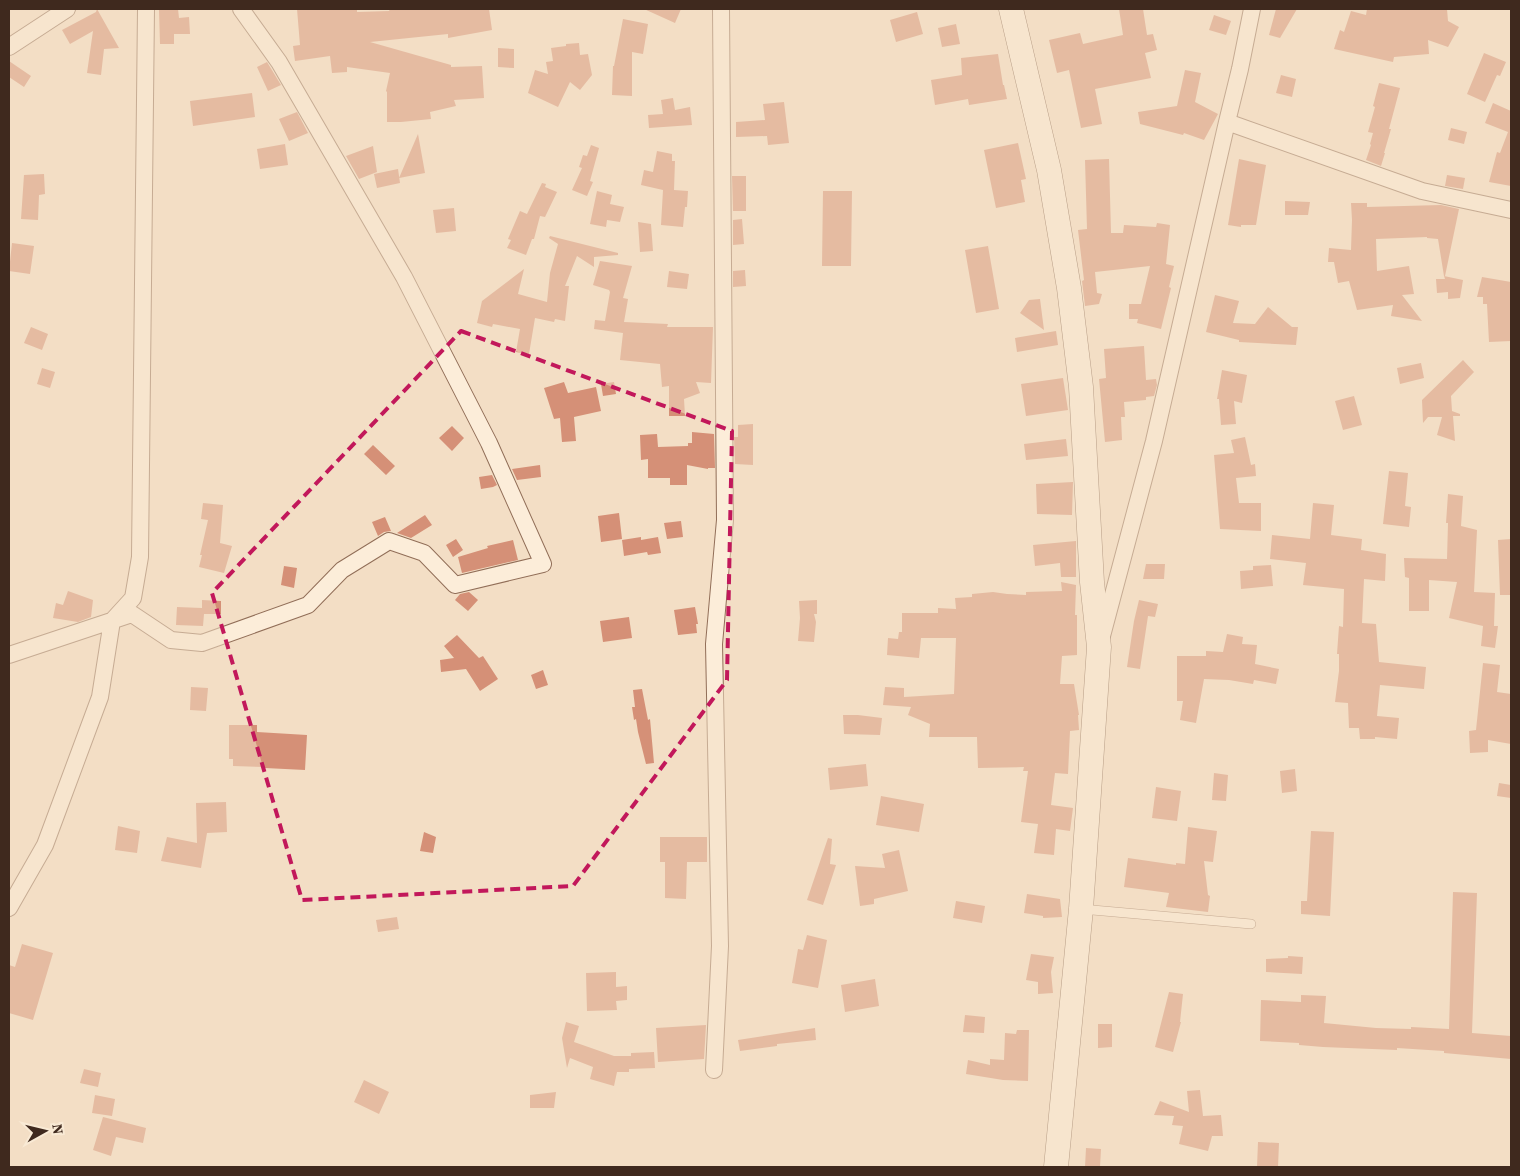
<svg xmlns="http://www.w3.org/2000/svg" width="1520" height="1176" font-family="'Source Serif 4',serif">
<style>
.building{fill:#d59077}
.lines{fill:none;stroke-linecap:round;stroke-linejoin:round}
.lane-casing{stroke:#916e58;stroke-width:10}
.street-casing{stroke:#916e58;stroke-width:18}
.secondary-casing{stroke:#724f3b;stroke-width:25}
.lane{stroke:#fcedd9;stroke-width:9}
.street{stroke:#fcedd9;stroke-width:16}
.secondary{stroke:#fcedd9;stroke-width:24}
.marked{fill:none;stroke:#c2185b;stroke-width:4;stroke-dasharray:10 6;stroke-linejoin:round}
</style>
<rect width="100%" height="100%" fill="#f3dec5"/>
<path class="building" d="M97,9L119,48L104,49L101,75L87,73L93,31L70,44L62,30L96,12Z
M159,9H178L179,18L189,17L190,34H174V44H160Z
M297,9H357V12L389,11L390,9H489L492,30L448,38V34L370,42L451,65V67L482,66L484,98L454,100L456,106L430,112L431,119L401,122H387V92L386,91L390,73L347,67V72L332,73L330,56L295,61L293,46L300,45Z
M644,9H681L675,23Z
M1119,9H1143L1147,35L1153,34L1157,50L1145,53L1151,78L1095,89L1102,124L1081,128L1069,70L1057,73L1049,40L1080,33L1083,44L1123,35Z
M1276,9H1297L1280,38L1269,35Z
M1367,9H1447L1448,21L1459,27L1448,47L1428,40L1429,54L1394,57L1393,62L1334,49L1340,30L1344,32L1351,11L1366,15Z
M917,12L923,34L896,42L890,20Z
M1214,15L1231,21L1226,35L1209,30Z
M623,19L648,24L643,54L632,52V96L612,95L613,66H614Z
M956,24L960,44L942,47L938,28Z
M579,43L580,55L588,54L592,75L580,90L570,82L558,107L528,93L535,70L548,74L546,62L553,61L551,48L566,46V44Z
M498,48L514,49V68L498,67Z
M1484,53L1506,62L1500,76L1497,75L1485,102L1467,94Z
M998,54L1003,85H1004L1007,99L969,105L968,99L935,105L931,80L962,75L961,58Z
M9,61L31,76L24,87L9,77Z
M267,62L281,85L268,91L257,67Z
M1185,70L1201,73L1195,102L1218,114L1204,140L1184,133L1183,135L1140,124L1138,112L1177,106Z
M1281,75L1296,79L1292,97L1276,93Z
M1379,83L1400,88L1389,129H1391L1384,153H1385L1381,166L1366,160L1371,145L1370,144L1373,133L1368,132L1375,107L1373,106Z
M252,93L255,117L193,126L190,101Z
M673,98L675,110L690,107L692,125L649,128L648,115L663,114L661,100Z
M784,102L789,143L768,145L767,136L736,137V122L765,120L763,104Z
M1493,103L1511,111V186L1489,182L1497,152L1500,153L1508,132L1485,123Z
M297,112L308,133L289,141L279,119Z
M1451,128L1467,132L1464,144L1448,140Z
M418,134L425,173L399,178Z
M1018,143L1026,179L1021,180L1025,202L996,208L984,150Z
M285,144L288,165L260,169L257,149Z
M591,145L599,148L590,181L593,182L587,196L572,190L582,168L579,167L583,155L587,156Z
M373,146L377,172L359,179L346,156Z
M657,151L672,154V161H675L674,190L688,191L687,207H685L683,227L661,225L663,190L641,185L644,170L653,172Z
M1109,159L1111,233H1123L1124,225L1156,227L1157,223L1170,225L1166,264L1174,266L1169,287L1171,288L1161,329L1137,323L1138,319H1129V304H1141L1150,266L1095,272L1097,293L1102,294L1099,304L1085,306L1082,281L1084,280L1078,230L1087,229L1085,160Z
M1239,159L1266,165L1256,225H1241V227L1228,225Z
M398,169L400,183L377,188L374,174Z
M44,174L45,194L39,195L38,220L21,219L24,175Z
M1447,175L1465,178L1463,189L1445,186Z
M732,176H746V211H733Z
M542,183L546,184L545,187L557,192L545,217L540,216L534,239H532L526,255L507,248L511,240L508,239L520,211L527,214Z
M597,191L612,195L610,204L624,207L620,222L607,220L606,227L590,224Z
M823,191H852L851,266H822Z
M1285,201L1310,202L1308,215H1285Z
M1351,203H1367V207L1441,205L1459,209L1445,276H1444L1438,239L1427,238V237L1376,239L1377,271L1409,266L1414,294L1402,295L1422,321L1391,316L1393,305L1357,310L1349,281L1338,283L1334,262H1328L1329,248L1351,250L1352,220Z
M454,208L456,231L436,233L433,210Z
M742,219L744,244L733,245V220Z
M638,222L651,224L653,251L640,252Z
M550,236L618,253V255L594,257V267L577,256L565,286H569L565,321L555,319L554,322L535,318L529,354L516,352L520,329L493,324L492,327L477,323L482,301L524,269L518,294L547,302L550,273L558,244L549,238Z
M12,243L34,246L30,274L9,271Z
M988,246L999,309L976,313L965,250Z
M600,261L632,266L623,298L628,299L624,322L668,324L667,327H713L711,383L696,382L700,393L684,399L685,416H669V386L662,387L660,364L620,360L623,333L594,329L595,320L605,321L610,292L609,290L593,285Z
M745,270L746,286L733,287V271Z
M669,271L689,274L687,289L667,287Z
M1444,276L1463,280L1460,298L1448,299V292L1437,293L1436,279H1445Z
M1482,277L1511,282V341L1489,342L1487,304H1483V297H1477Z
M1215,295L1239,301L1233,323L1255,324L1268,307L1292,327H1298L1296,345L1239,342V340L1206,332Z
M1040,299L1044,330L1020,313L1029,300Z
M31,327L48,334L42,350L24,343Z
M1056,331L1058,345L1017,352L1015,338Z
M1144,346L1146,380L1156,379L1157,385L1154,396L1146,397V400L1124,402L1125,417H1121L1122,440L1105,442L1099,379L1106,378L1104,349Z
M1463,360L1474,372L1451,396L1452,411L1460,414V416H1453L1455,441L1437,435L1442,417H1428L1423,423L1422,400Z
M1421,363L1424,378L1400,384L1397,368Z
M42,368L55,372L50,388L37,384Z
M1222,370L1247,375L1242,403L1234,401L1236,424L1221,425L1219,399H1217Z
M1063,378L1068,410L1026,416L1021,384Z
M564,382L568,393L596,387L601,411L574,417L576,441L562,442L560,418L554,419L544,388Z
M614,382L616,394L603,396L601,384Z
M1354,396L1362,425L1343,430L1335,401Z
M753,424V465L735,464L734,437H738V425Z
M452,426L464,438L452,451L439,438Z
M692,432L714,434L715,468H708V469L687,465V485H670V478H648V459L641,460L640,435L657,434L658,447L688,446V443H692Z
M1245,437L1251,465L1255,464L1256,476L1236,478L1239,503H1261V531L1220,529L1214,455L1234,453L1231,440Z
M1066,439L1068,456L1026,460L1024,444Z
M373,445L395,466L386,475L364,454Z
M540,465L541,477L517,480L512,469Z
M1389,471L1408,473L1405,506L1411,507L1409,527L1383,524Z
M492,475L497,485L493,487L481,489L479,477Z
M1073,482L1072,515L1037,514L1036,484Z
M1448,494L1463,496L1461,526L1477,530L1474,592L1495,593L1494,626H1498L1495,648L1481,646L1483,626L1449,618L1457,582L1429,580V611H1409V578L1405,577L1404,558L1447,559L1448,523H1446Z
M203,503L223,505L220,543L232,546L224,573L199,567L202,555H200L208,520L201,519Z
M1313,503L1334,505L1331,535L1362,539L1361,550L1386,554L1385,581L1364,579L1362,623L1376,624L1379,662L1426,667L1424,689L1380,685L1377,716L1399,718L1397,739L1375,737V739H1360L1359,728H1349L1348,703L1335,702L1339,671V654H1337L1339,626L1343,627L1344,589L1303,585L1306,563L1270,559L1272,535L1310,539Z
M619,513L622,539L601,542L598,516Z
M425,515L432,525L411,538L397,533Z
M385,517L391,531L384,532L378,536L372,522Z
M681,521L683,537L667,539L664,523Z
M641,537V540L658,537L661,553L648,555L647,552L624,556L622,540Z
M456,539L463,550L453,557L446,545Z
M1511,539V595H1500L1498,540Z
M513,540L518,560L462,573L458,557L488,548L487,546Z
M1076,541V577H1061L1060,563L1035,566L1033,545Z
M1146,564H1165L1164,579H1143Z
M1271,565L1273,586L1241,589L1240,571L1253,570V566Z
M284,566L297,568L294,588L281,585Z
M1061,582L1076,585L1075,615H1077V655L1062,656L1060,684H1074L1079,715H1078L1079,730L1070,731L1068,774L1055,773L1051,805L1073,808L1070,831L1056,829L1054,855L1034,853L1038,824L1021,822L1028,771H1023L1024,767L978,768L977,737H929L930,724L908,715L911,707L883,705L885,687L904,688V697L954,694L956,638H921L919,658L887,655L888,638L898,639L899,632H902V613H938V608L956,609L955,598L972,597V594L993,592L1007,594L1026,595V592L1062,591Z
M68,591L93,600L91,617L78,622L53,618L56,603L63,605Z
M469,592L478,600L468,611L455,600L460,594Z
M202,600L221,601V614H204L203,626L176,625L177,607L202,608Z
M817,600V614H814L816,622L814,642L798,641L800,618L799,601Z
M1139,600L1158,604L1155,617L1148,616L1140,669L1127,667L1134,621Z
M695,607L698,624H696L697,633L678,635L674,610Z
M629,617L632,638L603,642L600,621Z
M1227,634L1243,637L1242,644L1257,645L1255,664L1279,669L1276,684L1254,680L1253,684L1229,680L1204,679L1196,723L1180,720L1183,701H1177V656H1206V651L1223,652Z
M457,635L479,658L483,656L498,679L480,691L466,669L441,672L440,660L454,658L444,646Z
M1483,663L1500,665L1497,692L1511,694V744L1488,740V752L1470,753L1469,731L1476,730Z
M543,670L548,685L536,689L531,675Z
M191,687L208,688L206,711L190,710Z
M642,689L648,720L650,719L654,763L646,764L638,732L636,719L634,720L632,707H635L633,690Z
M843,715H858L882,718L880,735L844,734Z
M229,725H257V732L307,735L305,770L265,768V767L233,766V759H229Z
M866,764L868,786L830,790L828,768Z
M1295,769L1297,791L1282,793L1280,771Z
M1214,773L1228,775L1226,801L1212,800Z
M1499,783L1511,785V798L1497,796Z
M1156,787L1181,791L1177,821L1152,818Z
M881,796L924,804L919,832L876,825Z
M226,802L227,832L207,833L201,868L161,861L167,837L197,843L196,803Z
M118,826L140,831L137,853L115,850Z
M1188,827L1217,831L1213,862L1204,861L1208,895L1210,896L1208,912L1166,907L1169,893L1124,887L1128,858L1176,865V863L1185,864Z
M1311,831L1334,832L1330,916L1301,914V901H1307Z
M424,832L436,837L433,853L420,851Z
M660,837H707V862H687L686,899L665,898V862H660Z
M828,838L832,839L830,864L836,865L823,905L807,900Z
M899,850L908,891L874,899V904L860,906L855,866L885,868L882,854Z
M1453,892L1477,893L1472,1033L1511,1036V1059L1444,1053V1051L1397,1048V1050L1323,1047L1299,1045V1043L1260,1041L1261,1000L1301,1002V995L1326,996L1324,1023L1376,1028L1411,1029V1027L1449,1029Z
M1027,894L1060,899L1062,917L1043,918V916L1024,913Z
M956,901L985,906L982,923L953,918Z
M397,917L399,929L378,932L376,920Z
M807,935L827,940L818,988L792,983L798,949L803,950Z
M22,944L53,953L33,1020L9,1013V965L15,967Z
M1031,954L1054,957L1051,972L1053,993L1038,994V982L1026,980Z
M1288,956L1303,957L1302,974L1266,972V959L1288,958Z
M616,972V987L627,986V1000L616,1001L617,1010L587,1011L586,973Z
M875,979L879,1006L845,1012L841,985Z
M1169,992L1183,994L1180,1022H1181L1173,1052L1155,1047Z
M965,1015L985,1017L984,1033L963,1032Z
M566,1022L579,1026L574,1042L614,1056H631V1053L654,1052L655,1068L629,1069V1072H617L614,1086L590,1079L593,1067L570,1058L567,1068L562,1038Z
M1098,1024H1112V1047L1098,1048Z
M706,1025L704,1059L658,1062L656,1028Z
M815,1028L816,1040L777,1044V1046L740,1051L738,1040Z
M1017,1030H1029L1028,1081L1003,1080L966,1074L968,1060L990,1065V1059L1004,1060L1005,1033L1016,1034Z
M84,1069L101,1073L98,1087L80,1083Z
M364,1080L389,1092L379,1114L354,1102Z
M1200,1090L1203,1116L1221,1115L1223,1136H1212L1208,1151L1179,1144L1183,1126L1172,1125L1174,1116L1154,1115L1160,1101L1189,1112L1187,1091Z
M556,1092L554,1108H530V1095Z
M95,1095L115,1099L112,1116L92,1113Z
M103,1117L146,1128L143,1143L116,1137L111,1156L93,1150Z
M1258,1142L1279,1143L1278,1167H1257Z
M1086,1148L1101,1149L1100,1167H1085Z"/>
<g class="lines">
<defs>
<path id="lane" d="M1081,909L1251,924"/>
<path id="street" d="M9,47L67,9
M1227,122L1422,191L1511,210
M1102,636L1154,441L1227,122L1240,69L1252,9
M9,655L132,614L171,640L202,643L308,605L342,570L389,541L424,553L455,585L543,564L489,443L404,277L279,62L241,9
M9,908L45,845L100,697L112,621L133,598L140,557L146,9
M714,1070L720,946L714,644L725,520L721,9"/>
<path id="secondary" d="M1011,9L1049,170L1069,288L1081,387L1092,582L1099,647L1081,909L1056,1167"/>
</defs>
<use href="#lane" class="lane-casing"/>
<use href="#street" class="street-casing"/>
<use href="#secondary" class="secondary-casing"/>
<use href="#lane" class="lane"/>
<use href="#street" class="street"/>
<use href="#secondary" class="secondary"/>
</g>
<path d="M0 0H1520V1176H0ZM461,331L732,431L727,680L573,886L302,900L212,593Z" fill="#f3dec5" fill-opacity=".55" fill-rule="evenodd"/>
<path class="marked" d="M461,331L732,431L727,680L573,886L302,900L212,593Z"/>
<rect width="1520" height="1176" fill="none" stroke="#3f291e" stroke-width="20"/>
<g transform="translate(45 1131) rotate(82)" stroke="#f9ead5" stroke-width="4" paint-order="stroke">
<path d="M0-4L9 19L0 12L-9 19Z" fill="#3f291e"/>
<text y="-8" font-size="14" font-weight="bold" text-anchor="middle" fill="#3f291e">N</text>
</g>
</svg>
